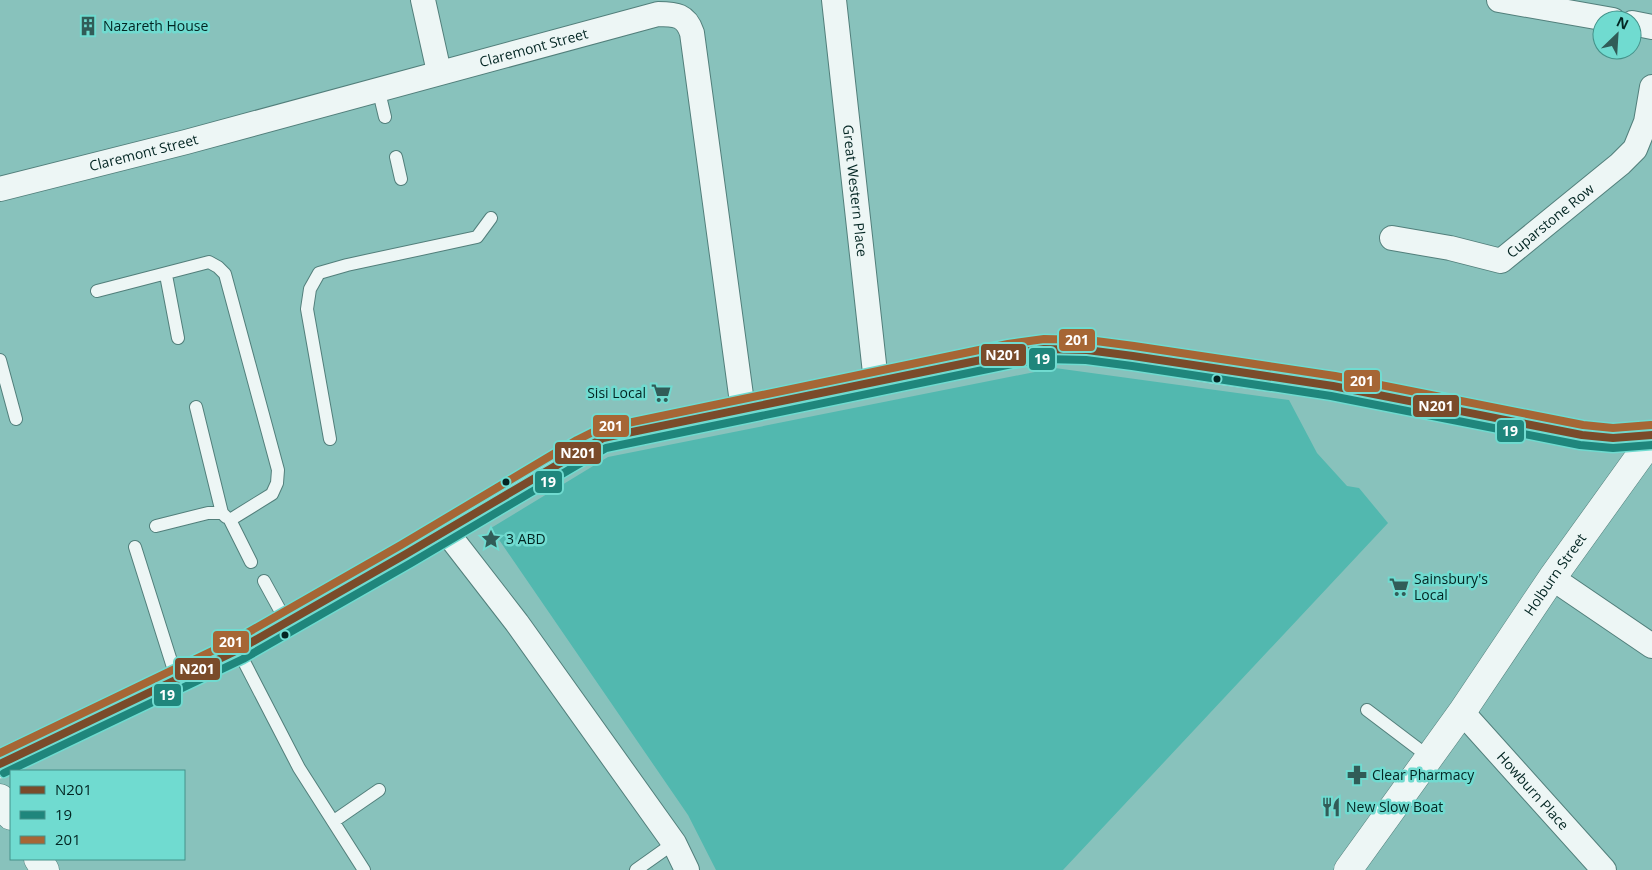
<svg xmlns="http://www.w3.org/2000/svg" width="1652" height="870" font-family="'Open Sans',sans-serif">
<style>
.green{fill:#52b8af}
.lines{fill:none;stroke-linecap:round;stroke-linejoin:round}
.service-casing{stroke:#527f7b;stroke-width:14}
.minor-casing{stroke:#527f7b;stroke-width:26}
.tertiary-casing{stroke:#527f7b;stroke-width:29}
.primary-casing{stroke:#c9e4e1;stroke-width:29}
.service{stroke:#edf6f5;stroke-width:12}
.minor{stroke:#edf6f5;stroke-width:24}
.tertiary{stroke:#edf6f5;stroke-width:28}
.primary{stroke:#dce2e7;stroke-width:28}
.bus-1-casing{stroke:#70dbd0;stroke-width:11}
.bus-2-casing{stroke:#70dbd0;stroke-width:11}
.bus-3-casing{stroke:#70dbd0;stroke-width:11}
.bus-1{stroke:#7a4b2a;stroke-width:8}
.bus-2{stroke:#1f867c;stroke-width:8}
.bus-3{stroke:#a66635;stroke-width:8}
.bus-dot{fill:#022522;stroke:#70dbd0;stroke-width:2}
.labels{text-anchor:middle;stroke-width:5;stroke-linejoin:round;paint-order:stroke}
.poi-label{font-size:14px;fill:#022522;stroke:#70dbd0;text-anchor:start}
.street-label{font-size:14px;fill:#022522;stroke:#70dbd0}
.line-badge{stroke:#70dbd0;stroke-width:2}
.badge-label{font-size:14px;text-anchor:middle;font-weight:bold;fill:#fff}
</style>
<rect width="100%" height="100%" fill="#88c2bc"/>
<path class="green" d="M1055,368L1289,400L1317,453L1347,486L1359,488L1388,523L1063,870H716L688,815L491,528L608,457Z"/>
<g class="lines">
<defs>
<path id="service" d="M378,88L385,117
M396,157L401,179
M166,275L178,338
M97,291L209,262L218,267L225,274L278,470L277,483L272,494L230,520L251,562
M0,360L16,419
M196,407L222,513
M330,439L307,309L310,289L319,273L347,265L477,237L491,218
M156,526L208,513H222L226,517
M135,547L177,680
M264,581L287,623
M238,650L299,768L364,870
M1367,710L1429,757
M334,821L379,790
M636,870L674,843"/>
<g id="minor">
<path d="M423,0L439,72"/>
<path id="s1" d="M834,0L876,382"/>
<path d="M1499,0L1613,20"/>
<path d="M1632,23L1652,27"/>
<path id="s2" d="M0,189L186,142L658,14C676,14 686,15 692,33L743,410"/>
<path id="s3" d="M1392,238L1450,248L1501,261L1620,164L1635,149L1646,122L1652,87"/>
<path d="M445,530L517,623L674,843L687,870"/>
<path d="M1552,578L1652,646"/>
<path id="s4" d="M1462,712L1604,870"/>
</g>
<g id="tertiary">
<path d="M0,798L11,816"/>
<path d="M38,859L45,870"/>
<path id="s5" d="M1348,870L1462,712L1552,578L1652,439"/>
</g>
<path id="primary" d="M0,764L238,650L406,554L582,449L603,438L1010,354L1044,349L1087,350L1133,356L1218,370L1333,386L1582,435L1613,438L1652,435"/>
</defs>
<use href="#service" class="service-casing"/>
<use href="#minor" class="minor-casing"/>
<use href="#tertiary" class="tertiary-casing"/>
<use href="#primary" class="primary-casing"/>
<use href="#service" class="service"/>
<use href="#minor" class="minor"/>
<use href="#tertiary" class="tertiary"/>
<use href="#primary" class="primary"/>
<defs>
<path id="bus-1" d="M0,764L238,650L406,554L603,438L1010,354L1044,349L1087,350L1133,356L1333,386L1582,435L1613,438L1652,435"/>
<path id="bus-2" d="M4,773L243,659L411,563L606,448L1012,364L1045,359L1086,360L1132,366L1331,396L1580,445L1613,448L1652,445"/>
<path id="bus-3" d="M0,753L233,641L401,545L577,440L599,429L1008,344L1044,339L1088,340L1134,346L1335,376L1583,425L1613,428L1651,425"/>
</defs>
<use href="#bus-1" class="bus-1-casing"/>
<use href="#bus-2" class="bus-2-casing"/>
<use href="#bus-3" class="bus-3-casing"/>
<use href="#bus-1" class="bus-1"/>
<use href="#bus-2" class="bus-2"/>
<use href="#bus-3" class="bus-3"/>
</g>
<defs>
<symbol id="building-bare" viewBox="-9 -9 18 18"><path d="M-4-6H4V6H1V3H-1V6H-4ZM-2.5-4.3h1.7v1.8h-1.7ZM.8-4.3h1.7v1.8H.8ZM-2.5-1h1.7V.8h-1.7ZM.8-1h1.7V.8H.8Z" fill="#315c58" stroke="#70dbd0" stroke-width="2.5" paint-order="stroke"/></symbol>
<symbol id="supermarket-bare" viewBox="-9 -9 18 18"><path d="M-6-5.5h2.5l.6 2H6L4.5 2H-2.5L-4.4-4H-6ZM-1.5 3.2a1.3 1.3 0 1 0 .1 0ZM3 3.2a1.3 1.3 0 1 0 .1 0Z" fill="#315c58" stroke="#70dbd0" stroke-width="2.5" paint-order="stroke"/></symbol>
<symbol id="sight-bare" viewBox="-9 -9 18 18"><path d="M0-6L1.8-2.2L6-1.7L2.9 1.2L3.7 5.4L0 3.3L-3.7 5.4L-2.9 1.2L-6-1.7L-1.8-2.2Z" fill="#315c58" stroke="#70dbd0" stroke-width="2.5" paint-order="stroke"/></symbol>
<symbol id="pharmacy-bare" viewBox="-9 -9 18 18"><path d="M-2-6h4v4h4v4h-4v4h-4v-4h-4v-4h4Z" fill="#315c58" stroke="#70dbd0" stroke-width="2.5" paint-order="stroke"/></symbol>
<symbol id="restaurant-bare" viewBox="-9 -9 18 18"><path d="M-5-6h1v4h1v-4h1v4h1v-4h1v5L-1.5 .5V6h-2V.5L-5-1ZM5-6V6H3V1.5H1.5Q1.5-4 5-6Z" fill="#315c58" stroke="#70dbd0" stroke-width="2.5" paint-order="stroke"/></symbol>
</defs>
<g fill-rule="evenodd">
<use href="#building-bare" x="74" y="12" width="28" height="28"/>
<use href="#supermarket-bare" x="647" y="379" width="28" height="28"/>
<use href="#sight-bare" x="477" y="525" width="28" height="28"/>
<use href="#supermarket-bare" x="1385" y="573" width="28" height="28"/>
<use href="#pharmacy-bare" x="1343" y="761" width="28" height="28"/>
<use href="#restaurant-bare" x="1317" y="793" width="28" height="28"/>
</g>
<g class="bus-dot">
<circle cx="1217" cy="379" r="4.5"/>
<circle cx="506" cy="482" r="4.5"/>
<circle cx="285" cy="635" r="4.5"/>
</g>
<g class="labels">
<g class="poi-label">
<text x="103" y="31">Nazareth House</text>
<text x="646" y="398" text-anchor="end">Sisi Local</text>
<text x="506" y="544">3 ABD</text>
<text x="1414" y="584">Sainsbury's<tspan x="1414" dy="16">Local</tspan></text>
<text x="1372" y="780">Clear Pharmacy</text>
<text x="1346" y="812">New Slow Boat</text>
</g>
<g class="street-label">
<text dy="5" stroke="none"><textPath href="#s2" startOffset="552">Claremont Street</textPath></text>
<text dy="5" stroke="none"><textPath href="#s2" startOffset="148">Claremont Street</textPath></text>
<text dy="5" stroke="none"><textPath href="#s1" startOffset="192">Great Western Place</textPath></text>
<text dy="5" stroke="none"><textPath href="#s3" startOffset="175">Cuparstone Row</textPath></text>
<text dy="5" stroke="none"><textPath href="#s5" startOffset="361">Holburn Street</textPath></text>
<text dy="5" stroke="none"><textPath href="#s4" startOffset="106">Howburn Place</textPath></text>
</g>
</g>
<g class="line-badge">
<rect x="1058" y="328" width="38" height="24" rx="5" fill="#a66635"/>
<rect x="980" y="343" width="47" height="24" rx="5" fill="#7a4b2a"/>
<rect x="1028" y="347" width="28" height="24" rx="5" fill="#1f867c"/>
<rect x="1343" y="369" width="38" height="24" rx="5" fill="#a66635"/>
<rect x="1412" y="394" width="48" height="24" rx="5" fill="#7a4b2a"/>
<rect x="592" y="414" width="38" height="24" rx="5" fill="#a66635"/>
<rect x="1496" y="419" width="29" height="24" rx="5" fill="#1f867c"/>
<rect x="554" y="441" width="48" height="24" rx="5" fill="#7a4b2a"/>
<rect x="534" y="470" width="29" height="24" rx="5" fill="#1f867c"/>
<rect x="212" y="630" width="38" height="24" rx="5" fill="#a66635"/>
<rect x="174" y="657" width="47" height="24" rx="5" fill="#7a4b2a"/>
<rect x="153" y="683" width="29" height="24" rx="5" fill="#1f867c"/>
</g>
<g class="badge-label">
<text x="1077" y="345">201</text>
<text x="1003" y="360">N201</text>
<text x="1042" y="364">19</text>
<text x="1362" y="386">201</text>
<text x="1436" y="411">N201</text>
<text x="611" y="431">201</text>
<text x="1510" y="436">19</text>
<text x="578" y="458">N201</text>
<text x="548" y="487">19</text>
<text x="231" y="647">201</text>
<text x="197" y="674">N201</text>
<text x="167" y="700">19</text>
</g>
<rect x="10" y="770" width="175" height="90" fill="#70dbd0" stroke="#44928a"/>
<rect x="20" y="786" width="25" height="8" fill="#7a4b2a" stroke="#44928a"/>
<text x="55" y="795" font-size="15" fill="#022522">N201</text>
<rect x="20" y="811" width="25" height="8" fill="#1f867c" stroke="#44928a"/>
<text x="55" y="820" font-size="15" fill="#022522">19</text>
<rect x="20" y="836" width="25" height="8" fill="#a66635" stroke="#44928a"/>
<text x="55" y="845" font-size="15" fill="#022522">201</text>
<g transform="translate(1617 35) rotate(25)"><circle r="24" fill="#70dbd0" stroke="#44928a"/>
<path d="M0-4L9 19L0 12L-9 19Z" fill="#315c58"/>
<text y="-8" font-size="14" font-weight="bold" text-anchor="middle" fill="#022522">N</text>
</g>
</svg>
